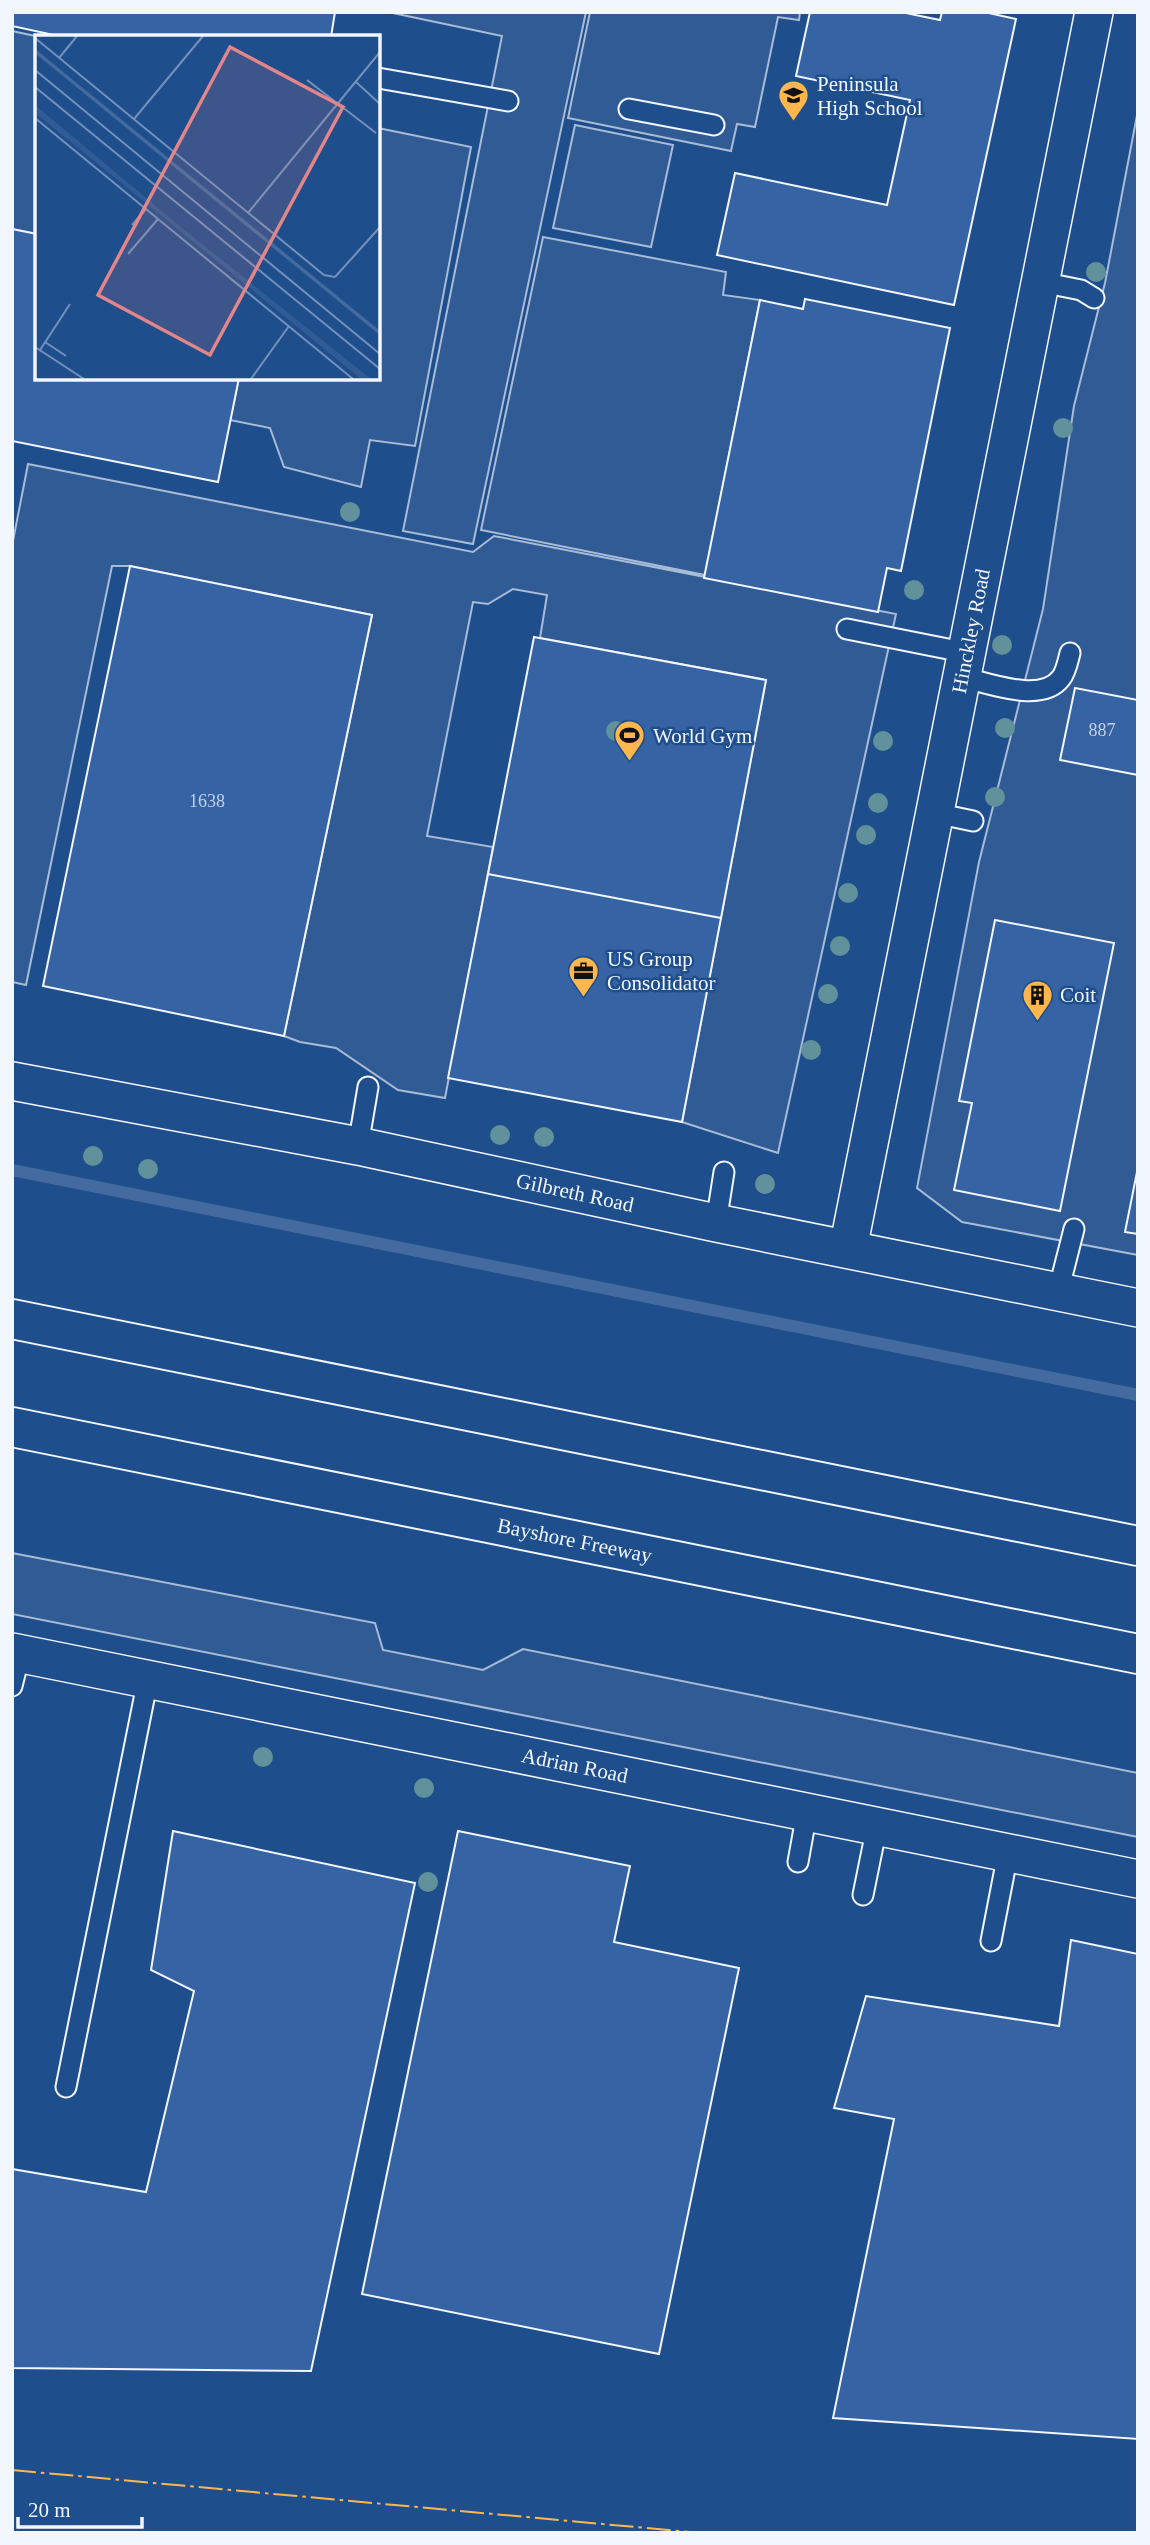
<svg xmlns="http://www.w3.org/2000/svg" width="1150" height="2545" font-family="Georgia,serif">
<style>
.built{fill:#305b95;stroke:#a8bbd7;stroke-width:2}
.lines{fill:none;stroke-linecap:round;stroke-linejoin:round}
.stream{stroke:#446ba0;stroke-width:12}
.building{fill:#3563a3;stroke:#f2f6ff;stroke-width:2}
.lane-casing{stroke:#f2f6ff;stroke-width:23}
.street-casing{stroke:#f2f6ff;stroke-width:40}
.highway-casing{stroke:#f2f6ff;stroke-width:42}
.lane{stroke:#1f4e8c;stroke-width:19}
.street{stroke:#1f4e8c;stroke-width:37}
.highway{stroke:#1f4e8c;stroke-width:38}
.power{stroke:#ffb74d;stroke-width:2;stroke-dasharray:24 5 3.5 5;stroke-linecap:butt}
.tree{fill:#61919a}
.labels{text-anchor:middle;stroke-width:5;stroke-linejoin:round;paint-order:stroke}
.number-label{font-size:18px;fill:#c3d1e8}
.poi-label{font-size:21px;fill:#f2f6ff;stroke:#1f4e8c;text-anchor:start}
.street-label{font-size:21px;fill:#f2f6ff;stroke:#1f4e8c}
.inset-river{fill:none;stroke:#446ba0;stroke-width:3.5}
.inset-road{fill:none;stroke:#7391ba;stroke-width:2}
.view{fill:#e38589;fill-opacity:0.15;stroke:#e38589;stroke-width:3.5}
.inset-edge{fill:none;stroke:#f2f6ff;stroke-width:3.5}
</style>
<rect width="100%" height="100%" fill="#1f4e8c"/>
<path class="built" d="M388,12H586L473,544L403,531L502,36Z
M590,12H800L799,20L778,17L755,127L737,124L731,151L568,118Z
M12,31L40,37H37V234L12,229Z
M1138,110V1255L962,1222L917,1188L979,862L1043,609L1074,406L1105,283Z
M575,125L673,145L651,247L553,228Z
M378,128L471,147L415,446L370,440L361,487L284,467L270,428L230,420L239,378H378Z
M543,237L726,272L723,295L760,300L705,575L481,530Z
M28,464L473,552L494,536L896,614L778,1153L682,1122L766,680L540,638L547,595L513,589L488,604L473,602L427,836L493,847L445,1098L398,1090L336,1048L300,1042L284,1036L372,615L130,566H112L26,985L12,982V546Z
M12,1553L375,1623L383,1650L483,1670L523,1649L1138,1773V1837L12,1614Z"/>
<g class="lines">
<path class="stream" d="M12,1170L1138,1395"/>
</g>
<path class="building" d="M12,12H335L331,37H63L12,26Z
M810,12H901L940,20L942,12H984L1016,19L954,305L717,255L735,173L887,205L910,100L796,76Z
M12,229L37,234V378H239L218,482L12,441Z
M805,299L950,328L901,571L887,568L878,612L704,578L760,300L803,309Z
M130,566L372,615L284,1036L43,986Z
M534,637L766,680L721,918L488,874Z
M1075,688L1138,700V775L1060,760Z
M488,874L721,918L682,1122L448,1078Z
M995,920L1114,943L1060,1211L954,1190L972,1103L959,1101Z
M1138,1167V1234L1125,1232Z
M173,1831L415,1883L311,2371L12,2368V2169L146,2192L194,1991L151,1970Z
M458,1831L630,1866L614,1942L739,1968L659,2354L362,2294Z
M1071,1940L1138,1954V2439L833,2418L894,2119L834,2108L866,1996L1059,2026Z"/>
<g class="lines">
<defs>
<path id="lane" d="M378,78L508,101
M629,109L714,125
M1041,282L1081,290L1094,298
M847,629L968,653
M962,677C988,683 1042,704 1061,678C1066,672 1068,661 1070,653
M935,813L973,821
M358,1146L368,1087
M716,1223L724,1172
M1058,1292L1074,1229
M12,1686L20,1654
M798,1862L807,1812
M863,1895L877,1826
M991,1941L1008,1853
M66,2087L148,1679"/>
<g id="street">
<path id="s1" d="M12,1081L358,1146L716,1223L1138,1308"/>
<path id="s2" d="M848,1249L1094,12"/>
<path id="s3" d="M12,1652L1138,1879"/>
</g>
<g id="highway">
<path d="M12,1319L1138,1546"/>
<path id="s4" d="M12,1427L1138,1654"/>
</g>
</defs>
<use href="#lane" class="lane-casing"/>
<use href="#street" class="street-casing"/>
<use href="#highway" class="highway-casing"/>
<use href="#lane" class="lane"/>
<use href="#street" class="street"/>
<use href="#highway" class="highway"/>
<path class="power" d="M12,2470L701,2533"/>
</g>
<g class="tree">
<circle cx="1096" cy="272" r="10"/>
<circle cx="1063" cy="428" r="10"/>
<circle cx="350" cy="512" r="10"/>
<circle cx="914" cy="590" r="10"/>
<circle cx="1002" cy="645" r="10"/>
<circle cx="1005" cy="728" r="10"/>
<circle cx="616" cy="731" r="10"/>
<circle cx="883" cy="741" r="10"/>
<circle cx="995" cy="797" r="10"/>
<circle cx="878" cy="803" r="10"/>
<circle cx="866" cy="835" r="10"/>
<circle cx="848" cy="893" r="10"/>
<circle cx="840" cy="946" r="10"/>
<circle cx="828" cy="994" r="10"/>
<circle cx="811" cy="1050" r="10"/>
<circle cx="500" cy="1135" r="10"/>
<circle cx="544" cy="1137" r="10"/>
<circle cx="93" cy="1156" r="10"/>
<circle cx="148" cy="1169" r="10"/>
<circle cx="765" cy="1184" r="10"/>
<circle cx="263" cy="1757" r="10"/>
<circle cx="424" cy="1788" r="10"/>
<circle cx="428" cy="1882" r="10"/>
</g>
<defs>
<symbol id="school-pin" viewBox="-11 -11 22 30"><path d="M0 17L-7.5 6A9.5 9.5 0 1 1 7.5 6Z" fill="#ffb74d" stroke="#1f4e8c"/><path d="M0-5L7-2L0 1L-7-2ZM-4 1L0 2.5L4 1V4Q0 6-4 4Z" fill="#111"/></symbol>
<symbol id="stadium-pin" viewBox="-11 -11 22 30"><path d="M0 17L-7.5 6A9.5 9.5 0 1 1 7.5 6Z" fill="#ffb74d" stroke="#1f4e8c"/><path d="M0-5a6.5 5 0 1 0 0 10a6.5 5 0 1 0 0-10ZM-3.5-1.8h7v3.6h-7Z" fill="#111"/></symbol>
<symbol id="office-pin" viewBox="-11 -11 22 30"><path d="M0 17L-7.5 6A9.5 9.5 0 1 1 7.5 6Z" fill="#ffb74d" stroke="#1f4e8c"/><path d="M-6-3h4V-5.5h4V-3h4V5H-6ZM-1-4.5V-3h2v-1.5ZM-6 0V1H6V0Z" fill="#111"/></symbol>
<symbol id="building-pin" viewBox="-11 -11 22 30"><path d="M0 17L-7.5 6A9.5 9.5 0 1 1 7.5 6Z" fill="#ffb74d" stroke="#1f4e8c"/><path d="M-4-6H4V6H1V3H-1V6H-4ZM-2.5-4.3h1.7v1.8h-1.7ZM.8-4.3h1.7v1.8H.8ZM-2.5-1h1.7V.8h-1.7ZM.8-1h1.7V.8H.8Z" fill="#111"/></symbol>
</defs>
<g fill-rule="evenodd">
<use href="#school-pin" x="776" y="78" width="35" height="47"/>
<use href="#stadium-pin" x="612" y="718" width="35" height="47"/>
<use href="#office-pin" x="566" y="954" width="35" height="47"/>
<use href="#building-pin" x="1020" y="978" width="35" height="47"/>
</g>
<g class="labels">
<g class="number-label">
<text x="1102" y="736">887</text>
<text x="207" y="807">1638</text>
</g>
<g class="poi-label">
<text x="817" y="91">Peninsula<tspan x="817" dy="24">High School</tspan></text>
<text x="653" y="743">World Gym</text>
<text x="607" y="966">US Group<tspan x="607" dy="24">Consolidator</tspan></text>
<text x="1060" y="1002">Coit</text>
</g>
<g class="street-label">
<text dy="7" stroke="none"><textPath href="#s2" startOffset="630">Hinckley Road</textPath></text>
<text dy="7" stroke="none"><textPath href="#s1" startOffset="574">Gilbreth Road</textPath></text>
<text dy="7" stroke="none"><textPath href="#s4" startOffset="574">Bayshore Freeway</textPath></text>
<text dy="7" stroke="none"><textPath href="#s3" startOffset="574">Adrian Road</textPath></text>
</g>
</g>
<g transform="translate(35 35)">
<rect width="345" height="345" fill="#1f4e8c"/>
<path d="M0,70L147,193L336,344H326L80,143L0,78Z" fill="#305b95"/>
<path class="inset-river" d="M0,16L345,298"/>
<path class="inset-road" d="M0,3L289,240L300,242M24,23L42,1M0,35L345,319M272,45L341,98M321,47L345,69M0,52L345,334M0,83L318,344M99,84L168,1M213,178L345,17M97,190L111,174M93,219L123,184M300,242L345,192M10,307L31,321M0,312L49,344M5,315L35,269M216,344L254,291"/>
<path class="view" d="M195,12L308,72L175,320L63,260Z"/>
<rect width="345" height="345" class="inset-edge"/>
</g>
<rect width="1150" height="2545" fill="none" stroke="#f2f6ff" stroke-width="28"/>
<path d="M18 2517v10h124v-10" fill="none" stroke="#f2f6ff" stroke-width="3.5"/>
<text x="28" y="2517" font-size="21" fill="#f2f6ff" stroke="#1f4e8c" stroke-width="5" paint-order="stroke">20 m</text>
</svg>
